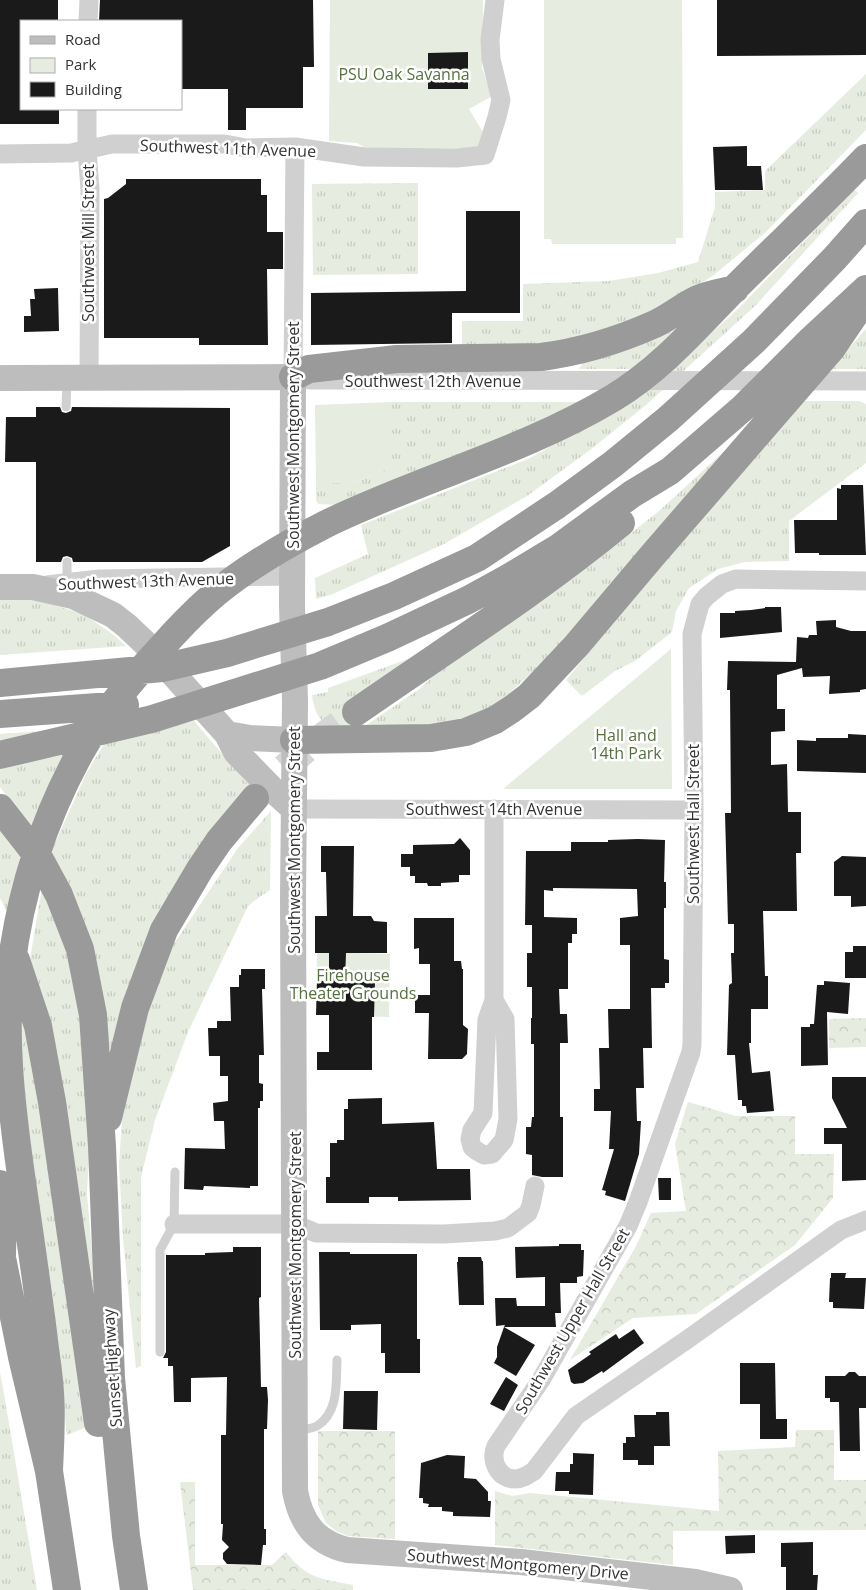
<svg xmlns="http://www.w3.org/2000/svg" width="866" height="1590" font-family="'Open Sans',sans-serif">
<style>
.grass{fill:url(#grass-tufts)}
.forest{fill:url(#forest-crowns)}
.green{fill:#e6ecdf}
.building{fill:#1a1a1a}
.lines{fill:none;stroke-linecap:round;stroke-linejoin:round}
.highway-tunnel{stroke:#d6d6d6;stroke-width:28;stroke-dasharray:28 14;stroke-linecap:butt}
.lane{stroke:#d0d0d0;stroke-width:9}
.street{stroke:#d0d0d0;stroke-width:19}
.secondary{stroke:#bdbdbd;stroke-width:26}
.highway{stroke:#9a9a9a;stroke-width:28}
.labels{text-anchor:middle;stroke-width:5;stroke-linejoin:round;paint-order:stroke}
.park-label{font-size:16px;fill:#56703f;stroke:#fff}
.street-label{font-size:16px;fill:#333;stroke:#fff}
</style>
<defs>
<pattern id="grass-tufts" width="24" height="20" patternUnits="userSpaceOnUse" patternTransform="scale(1.25)"><rect width="24" height="20" fill="#e6ecdf"/><path d="M3 7l-1-3M5 7V3M7 7l1-3M15 17l-1-3M17 17v-4M19 17l1-3" fill="none" stroke="#c6cbc0"/></pattern>
<pattern id="forest-crowns" width="20" height="18" patternUnits="userSpaceOnUse" patternTransform="scale(1.25)"><rect width="20" height="18" fill="#e6ecdf"/><path d="M2 6a3 3 0 1 1 6 0M12 15a3 3 0 1 1 6 0" fill="none" stroke="#c6cbc0"/></pattern>
</defs>
<rect width="100%" height="100%" fill="#fff"/>
<path class="grass" d="M866,74V130L767,231L714,275L688,292L630,323L550,344L462,350V321H523V284L609,281L658,273L698,262L715,207V192L765,190V171Z
M418,183V274L313,275L312,184Z
M854,190L858,193L755,306L646,405L590,450L527,496L444,544L333,594L316,599L315,578L368,554L361,525L528,459L626,404L672,368L737,310Z
M679,323L680,328L634,369H579L584,361Z
M866,329V369H830Z
M802,401H859L866,404V463L789,521V561L745,562L718,569L689,588L676,611L672,632L635,661L615,671L582,696L566,680L690,530Z
M391,402H580L559,413L340,505L318,504L316,500V483H354L391,467Z
M743,434L545,661L495,706L446,726L330,727C317,719 314,709 312,695L328,692V688L408,659L410,660L350,706L365,726L421,688L438,670L592,564L659,511Z
M0,600H40L85,615L111,633L126,646L0,655Z
M194,721L250,786L115,1048L105,1049L50,854L86,774L107,739Z
M72,729L0,744V734Z
M71,749L32,831L0,787V765Z
M271,811L270,890L258,898L248,906L188,1032L155,1120L141,1177V1366L136,1368L123,1238L119,1165L123,1102L142,1022L163,960L238,848Z
M0,828L23,858L9,916L0,898Z
M42,888L77,967L91,1113L87,1194L96,1299H90L30,959Z
M21,1014L32,1041L89,1426L67,1435L22,1075Z
M0,1372L5,1400L37,1590H0Z"/>
<path class="forest" d="M866,1018V1047L829,1048V1019Z
M688,1102L736,1116H795V1154H834L833,1198L795,1245L696,1314L633,1318L570,1360L636,1246L651,1213L686,1211L675,1144Z
M796,1430H834V1480H866V1530L673,1531V1565L495,1545V1491L512,1496L530,1493L719,1511L718,1451L795,1447Z
M318,1431H395V1539L348,1536L336,1531L326,1523L318,1505Z
M180,1482H195V1565H272L286,1552C307,1579 322,1579 353,1585V1590H193Z"/>
<path class="green" d="M330,0H483L482,68L492,96L469,109L484,134L477,148L367,149L357,143L329,141Z
M544,0H682L683,238H676V244H552L551,239H544Z
M391,402V467L354,483H316L315,405Z
M671,649L672,789H503Z
M317,952L390,954L389,1017L316,1015Z"/>
<path class="building" d="M0,0H58V21H21V109H59V124H0Z
M100,0H313L314,67H303V108H246V130H228V89H181V21H99Z
M717,0H866V55L717,56Z
M468,52V89H428V53Z
M747,146V166H761L763,190H715L713,147Z
M126,179H261V195H267V232H283V269H267L268,345H199V338H104V199L108,198L126,184Z
M466,211H520V313H452V343L311,345V293L466,291Z
M58,288L59,331L24,332V316H31L30,299H35L34,289Z
M36,407H60L62,412L66,413L71,411L72,407L230,408V546L202,562H73L72,558L67,556L63,557L61,562H36V462H5L6,417H36Z
M841,485H863L866,555H819V553H795L794,520H837V488L841,489Z
M765,607H781L782,632L720,638V613H735V611L751,610L765,608Z
M836,620V627L851,631H866V689L860,690V692L829,694L830,676L803,677L802,668L777,675V709H785V731L771,732V765L787,764L788,812H801V853H796L797,911H763L765,976H768V1009H751V1043H749L752,1073L770,1071L774,1111L747,1113L746,1106H742V1100H738L735,1055H727L729,985L732,983L731,953H734V924H728L725,813H731L730,690H727L728,661L796,662L797,637L808,638L809,635H817L816,621Z
M848,734L866,735V773L797,771V740L816,741V738H848Z
M460,838L470,850V875H459V882L441,883V886H428L427,883H415V876H410V867H401V854H413V845L454,844Z
M638,839L665,840L664,882H666V908H664V959L669,960V983H665V988H651L652,1048H643L644,1088H636L637,1121H641L639,1154L625,1201L605,1195L606,1191L602,1190L614,1149H609L611,1111H594V1089H600L599,1048H609L608,1009H630V945H620V918L638,916L637,889L553,888V891L544,890V917L577,918V934H572V943H568V989H559L560,1014H567L568,1043H560V1117H563V1177H542L532,1175V1155L526,1154V1127H531L532,1117H534V1044H531V1018H532V987H527V953H532V925H525L526,851H571V842H608V840Z
M321,846H354L353,916H371L374,921L387,922V953H346L345,980L375,981L374,1017H372V1070H317V1052H329V1015H316L317,981H329V953H315V916H327L326,872H321Z
M842,856L866,857V906L851,907V896H834V862Z
M414,918H454V961H461L462,969H463V1025L468,1029L467,1054L462,1059H428L429,1013H415V995H430V964H419V948L414,949Z
M853,946H866V978H845V952H853Z
M241,969H265V989H262L264,1055H259V1083L263,1084V1101H260V1108H258V1186H250V1188L204,1186L203,1190L184,1189L185,1148L225,1149L224,1121H214L213,1103L228,1101V1076H220V1056H209L208,1028H217V1021H231L230,987H239V975H241Z
M824,981L850,983L848,1014L827,1012L828,1065L801,1066V1027H810V1024H814L817,985H824Z
M832,1077H866V1180L842,1181V1144H824V1128H847L832,1098Z
M382,1098V1124L434,1122L437,1169H470L471,1200L398,1201V1197H369V1203H326V1177H330V1143H337V1140H344V1109H348V1099Z
M658,1178H671V1200H659Z
M559,1244H581V1250H584L583,1276L577,1277V1283H560L561,1313H555L556,1327H504L505,1325L496,1326L495,1298H516L517,1306H545V1277L516,1278L515,1247L559,1246Z
M233,1247H261V1297L259,1298L261,1387H267L268,1400L267,1429H264V1529H266V1545H263L261,1565L227,1564L223,1559V1553L229,1547L222,1540L223,1524H221V1435H226L227,1377L191,1378V1402H174L173,1366H168V1358H163L166,1352V1255H205V1253L233,1252Z
M319,1252H350V1254H417V1339H420V1373H385V1353H381V1324L351,1325V1330H320Z
M458,1257H481L482,1261H483L484,1305H459L457,1262H458Z
M831,1273H846L845,1278H866L864,1309L833,1308V1302H829L830,1278H831Z
M504,1327L535,1345L516,1376L494,1363L497,1357V1347Z
M634,1329L644,1343L603,1373L602,1371L583,1383L574,1384L571,1382L568,1370L591,1354L589,1352L616,1334L619,1339Z
M740,1363H775L776,1419H787V1439H760V1404H740Z
M849,1372H855L859,1376H866V1408H859L860,1451H840L839,1402H830V1398H825V1376H845Z
M506,1377L518,1385L504,1411L490,1404Z
M344,1391H378L377,1430L343,1429Z
M656,1412H669L670,1446H654V1465H638V1460H623V1443H626V1437H635L634,1415H656Z
M573,1453L594,1454L593,1495L569,1494V1491H555L556,1472H570V1464H573Z
M447,1455L465,1456L464,1478L476,1479L488,1492V1501H491L490,1517L453,1516V1512L442,1511V1507H428L429,1504L423,1503V1498H419L421,1463Z
M755,1535V1553L726,1554L725,1536Z
M813,1542V1575H818L817,1590H786V1567H781V1543Z"/>
<g class="lines">
<path class="highway-tunnel" d="M255,798L282,770L307,748L356,712"/>
<path class="lane" d="M66,407L67,380
M67,562V582
M160,1352V1250L174,1224L175,1172
M298,1430C304,1429 312,1429 317,1426C339,1412 336,1383 337,1360"/>
<path class="street" d="M88,21L89,0
M87,109V150L90,189L89,378
M295,147L293,377L310,380L866,381
M0,154L71,153L112,144H225L246,148L295,147L364,157L457,158L485,155L497,117L501,100L491,59L490,40L495,0
M866,581L736,579L722,584L707,596L700,604L692,634L694,810L692,1044L691,1052L638,1202L628,1226L541,1380L496,1446C490,1460 498,1479 515,1479C523,1479 528,1475 534,1471L576,1416L688,1339L841,1230L866,1220
M47,585L99,579L293,576
M294,809L694,810
M494,1000L505,1019L508,1119L504,1140L492,1154L484,1155L477,1151L472,1147L470,1139L472,1130L483,1113L487,1020Z
M494,1000V809
M174,1224H295L316,1233L444,1234L495,1231L508,1228L528,1213L531,1205L535,1186"/>
<path class="secondary" d="M0,378L293,377L292,606L295,701L293,896L295,1491C301,1523 315,1542 347,1550L521,1562L695,1582L730,1590
M0,587H33L73,596L113,615L127,626L147,645L227,734L250,738L294,740
M227,734L236,752L273,790L294,809"/>
<path class="highway" d="M293,377L309,369L397,359L541,357C580,352 619,340 655,324C670,317 683,306 698,299C709,294 723,292 735,289
M0,683L162,668L227,653L328,622L394,596L477,558L557,505L613,464L668,419L754,341L834,259L866,223
M356,712C445,650 537,592 621,523
M0,714L125,705
M294,740L431,738L466,732L495,720L512,709L529,696L576,646L652,556L832,348L855,314
M0,755L152,719L320,666L387,638L468,600L508,578L558,548L632,494L670,471L744,407L811,340L866,289
M0,808L39,858L59,895L80,949L93,1015L102,1146L111,1378L126,1536L134,1590
M16,960L38,1026L52,1102L98,1423
M108,1118L135,1008L164,930L200,869L219,841L255,798
M0,1184L3,1203L2,1255
M0,1248L22,1357L49,1471L67,1590
M49,1471C50,1445 52,1419 50,1393C49,1373 45,1352 43,1332C36,1277 28,1223 20,1168C11,1102 3,1035 11,968C20,893 44,819 80,753C102,715 130,681 160,649C175,632 191,615 209,599C243,569 285,545 326,524C420,478 523,452 613,398C661,369 697,327 736,287C779,244 824,202 866,158"/>
</g>
<g class="labels">
<g class="park-label">
<text x="404" y="80">PSU Oak Savanna</text>
<text x="626" y="741">Hall and<tspan x="626" dy="18">14th Park</tspan></text>
<text x="353" y="981">Firehouse<tspan x="353" dy="18">Theater Grounds</tspan></text>
</g>
<g class="street-label">
<text transform="translate(228 148) rotate(2)" y="6">Southwest 11th Avenue</text>
<text transform="translate(88 243) rotate(-90)" y="6">Southwest Mill Street</text>
<text x="433" y="387">Southwest 12th Avenue</text>
<text transform="translate(293 435) rotate(-90)" y="6">Southwest Montgomery Street</text>
<text transform="translate(146 581) rotate(-2)" y="6">Southwest 13th Avenue</text>
<text x="494" y="815">Southwest 14th Avenue</text>
<text transform="translate(693 824) rotate(-90)" y="6">Southwest Hall Street</text>
<text transform="translate(294 840) rotate(-90)" y="6">Southwest Montgomery Street</text>
<text transform="translate(295 1245) rotate(-90)" y="6">Southwest Montgomery Street</text>
<text transform="translate(572 1321) rotate(-60)" y="6">Southwest Upper Hall Street</text>
<text transform="translate(112 1368) rotate(-94)" y="6">Sunset Highway</text>
<text transform="translate(518 1564) rotate(5)" y="6">Southwest Montgomery Drive</text>
</g>
</g>
<rect x="20" y="20" width="162" height="90" fill="#ffffff" stroke="#adadad"/>
<rect x="30" y="36" width="25" height="8" fill="#bdbdbd" stroke="#adadad"/>
<text x="65" y="45" font-size="15" fill="#333333">Road</text>
<rect x="30" y="58" width="25" height="15" fill="#e6ecdf" stroke="#adadad"/>
<text x="65" y="70" font-size="15" fill="#333333">Park</text>
<rect x="30" y="82" width="25" height="15" fill="#1a1a1a" stroke="#adadad"/>
<text x="65" y="95" font-size="15" fill="#333333">Building</text>
</svg>
